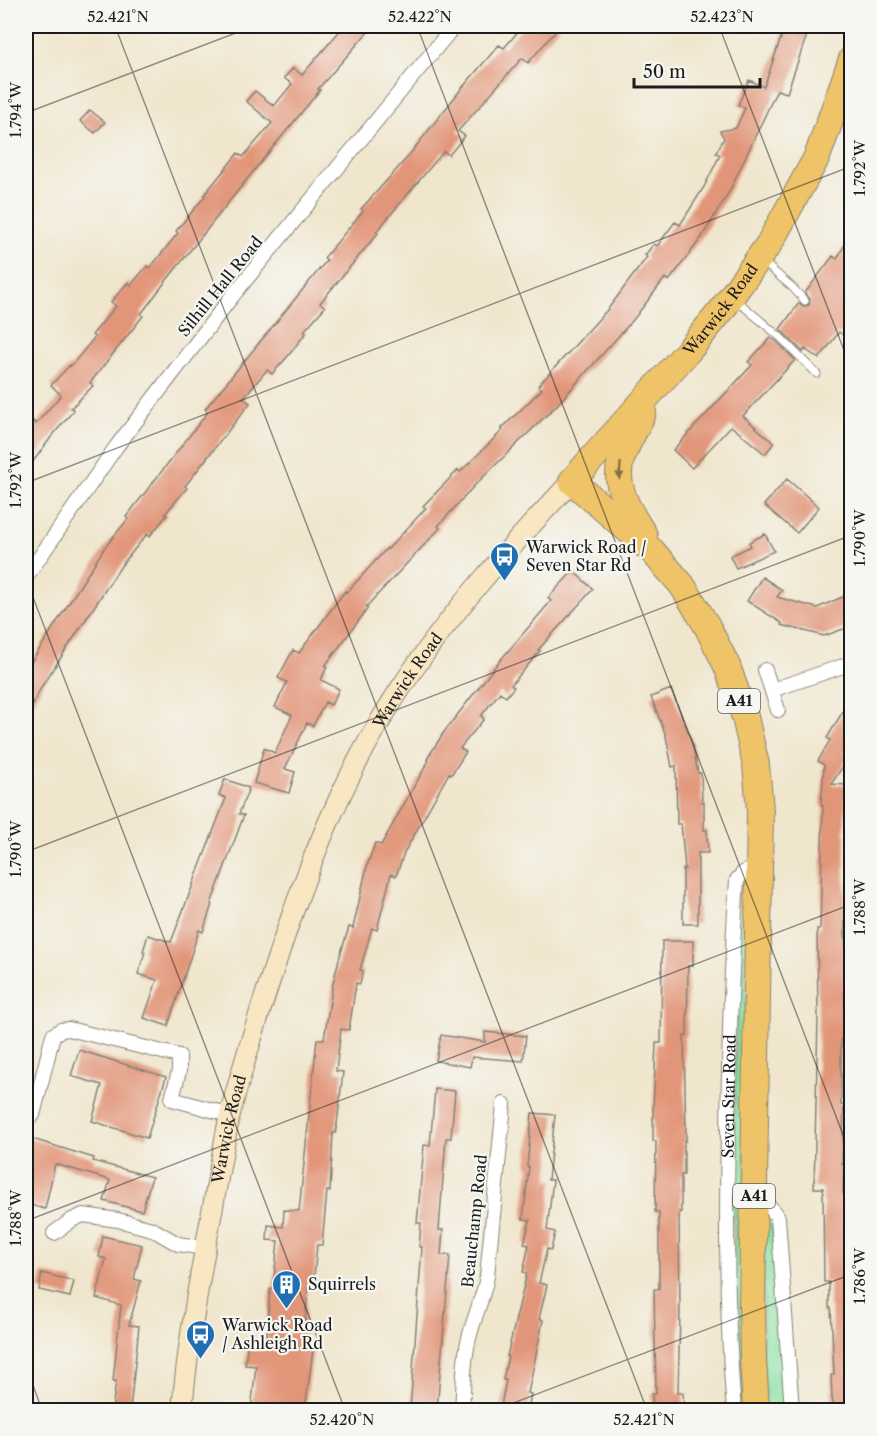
<svg xmlns="http://www.w3.org/2000/svg" width="877" height="1436" font-family="'Libre Caslon Text',serif">
<style>
.green{fill:#8ce1a3;stroke:#547e60;stroke-width:1.5}
.building{fill:#e29679}
.lines{fill:none;stroke-linecap:round;stroke-linejoin:round}
.lane-casing{stroke:#868174;stroke-width:9}
.street-casing{stroke:#868174;stroke-width:16}
.secondary-casing{stroke:#868174;stroke-width:22}
.highway-casing{stroke:#868174;stroke-width:28}
.lane{stroke:#fff;stroke-width:7}
.street{stroke:#fff;stroke-width:14}
.secondary{stroke:#f9e7c3;stroke-width:20}
.highway{stroke:#efc469;stroke-width:26}
.oneway{fill:#867042}
.ticks{fill:none;stroke:#1c1c1c;stroke-width:1.5;stroke-opacity:0.45}
.labels{text-anchor:middle;stroke-width:4.5;stroke-linejoin:round;paint-order:stroke}
.shield{fill:#f6f6f2;stroke:#5d5d5c;stroke-width:1.5}
.shield-label{font-size:15px;font-weight:bold;fill:#1c1c1c}
.street-label{font-size:16px;fill:#1c1c1c;stroke:#f6f6f2}
.poi-label{font-size:16px;fill:#1c1c1c;stroke:#f6f6f2;text-anchor:start}
.neatline{fill:none;stroke:#1c1c1c;stroke-width:2}
.ticks-label{font-size:15px;text-anchor:middle;fill:#1c1c1c}
</style>
<rect width="100%" height="100%" fill="#f6f6f2"/>
<filter id="ink" filterUnits="userSpaceOnUse"><feTurbulence type="fractalNoise" baseFrequency=".0167" numOctaves="2"/><feDisplacementMap in="SourceGraphic" scale="12" xChannelSelector="R" yChannelSelector="G"/><feConvolveMatrix kernelMatrix="1 2 1 2 8 2 1 2 1" color-interpolation-filters="sRGB"/></filter>
<filter id="wash" filterUnits="userSpaceOnUse"><feTurbulence type="fractalNoise" baseFrequency=".008" numOctaves="4" result="noise"/><feDisplacementMap in="SourceGraphic" scale="24" xChannelSelector="R" yChannelSelector="G"/><feGaussianBlur stdDeviation="1.35" result="paint"/><feColorMatrix in="noise" values="0 0 0 0 0 0 0 0 0 0 0 0 0 0 0 0 0 1.4 0 .05"/><feComposite in="paint" operator="in"/></filter>
<g filter="url(#wash)">
<rect width="100%" height="100%" fill="#f0e6cd"/>
<path class="green" d="M746,887L745,1410H738L733,1196L737,951L744,888Z
M767,1221L773,1228L788,1410H766L762,1353L764,1222Z"/>
<g id="blocks">
<path class="building" d="M344,26H359L367,33L318,89L320,90L256,168L166,281L141,314L143,316L90,383L93,386L71,408L74,410L52,436L26,471V431L33,421L36,424L61,395L51,385L70,365L71,366L95,337L92,335L116,306L111,302L128,282L131,285L147,266L150,268L178,233L176,231L205,196L204,195L238,153L243,157L272,123L246,101L255,91L274,106L292,84L284,78L293,68L302,75Z
M523,26H560L528,63L522,58L458,131L465,136L449,155L444,151L376,232L378,233L320,303L325,307L304,331L306,333L288,356L272,374L267,370L243,398L250,403L185,486L187,488L165,514L167,515L149,537L147,534L121,566L42,686L26,718V670L105,547L128,519L126,517L208,412L205,409L327,260L324,258L363,211L361,209L406,159L462,88L499,45L504,48Z
M785,26H810L787,93L777,90L729,192L702,237L669,281L665,278L633,320L556,406L474,486L438,526L440,528L366,607L368,608L325,666L327,667L321,680L339,689L331,705L325,702L313,726L307,723L285,769L295,772L289,793L254,783L264,748L275,753L292,715L275,707L287,682L278,678L293,650L299,653L345,591L347,592L387,548L388,549L426,508L423,506L458,470L460,472L503,430L501,429L542,389L538,386L608,309L647,257L645,255L654,244L657,246L675,222L680,225L704,187L720,155L716,153L724,138L720,131L736,128L745,108L738,105L749,80L764,87Z
M90,110L105,122L95,133L80,121Z
M852,231V341L839,332L819,359L805,349L803,352L780,329L799,303L804,306L809,305L810,299L805,293L833,256L837,259Z
M770,338L776,341L795,360L743,416L774,443L765,454L731,426L692,468L673,450L752,365L748,362Z
M787,479L819,507L797,533L764,505Z
M765,534L774,551L736,568L730,556L751,546L749,542Z
M573,571L593,589L538,650L540,651L511,685L514,687L506,697L500,692L481,716L484,719L460,748L466,752L451,775L449,773L404,853L396,876L391,874L377,930L372,928L360,970L363,971L360,984L356,983L349,1030L341,1029L336,1071L343,1072L336,1133H333L330,1191H327L322,1245H317L313,1288L308,1287L303,1348L313,1350L305,1410H251L256,1366L245,1365L248,1342L266,1344L270,1289H273L278,1241L267,1240L268,1225L283,1227L284,1210L299,1211L317,1039H324L333,983L339,959L349,927L353,928L367,866L375,843L381,845L429,760L427,759L444,732L497,664L551,601L548,598Z
M762,577L782,590L777,597L817,608L852,593V626L824,636L781,625L782,623L747,601Z
M671,689L692,742L698,773H701L702,802H704V830H707L708,853H698V924H683V869H685L681,824H677L676,766L672,767L666,736L651,697Z
M843,711L852,716V742L845,753L850,756L831,784L847,785L845,816V929L847,984H845V1017H850V1040L841,1039V1105H844L842,1164H844L843,1193H852V1224H849L847,1286H852V1410H835L832,1399L831,1375H834L831,1308H829V1282H824L823,1188H814L818,1017L817,929H820L823,806H821L824,765L818,761L830,740L827,738Z
M225,779L249,788L239,814L244,815L211,904H212L203,932L199,930L168,1026L144,1018L157,980L138,974L145,952L143,951L148,935L171,942L226,798L219,795Z
M662,941H693V966H688L687,1036H684L686,1141H684V1175H681V1212H679L680,1314L678,1393H683L684,1410H653L652,1394H656L654,1289H659V1212H655L656,1141H653V1112L656,1043H661Z
M485,1032L526,1036L523,1061L472,1057L470,1067L436,1061L441,1035L485,1042Z
M79,1050L166,1077L147,1138L92,1121L102,1085L71,1076Z
M435,1089L455,1091L451,1138H446L439,1230H443L441,1255H450L437,1410H410L422,1247H419L421,1223H417L424,1145L430,1146Z
M532,1113L555,1115L548,1180H553L547,1230L555,1232L551,1250L547,1249L539,1283L547,1285L539,1319L543,1320L528,1393L531,1394L528,1410H521L501,1406L506,1380H503L508,1356H507L527,1273L523,1272L529,1245L524,1244L530,1220L523,1219L529,1167H527Z
M26,1137L94,1158L93,1161L152,1177L142,1211L104,1201L110,1180L55,1164L45,1209L26,1204Z
M103,1236L142,1245L134,1279L141,1281L129,1325L139,1326L130,1410H112L116,1381H113L121,1305L96,1298L106,1259L99,1257Z
M42,1273L74,1281L70,1297L39,1290Z"/>
</g>
</g>
<g filter="url(#ink)">
<use href="#blocks" fill-opacity="0" stroke="#868174" stroke-width="1.5"/>
<g class="lines">
<defs>
<path id="lane" d="M763,262L792,287L805,301
M736,300L780,337L817,374"/>
<g id="street">
<path d="M26,577L116,447L230,299L454,26"/>
<path d="M765,670L778,710"/>
<path d="M772,690L852,663"/>
<path d="M33,1115L53,1035L61,1030L69,1029L179,1056V1071L172,1099L230,1115"/>
<path d="M754,1195L771,1208L778,1218L792,1410"/>
<path d="M54,1233L72,1220L83,1215L118,1220L152,1229L178,1244L205,1248"/>
<path d="M462,1410C464,1384 463,1356 471,1331C476,1312 484,1295 487,1276L504,1104"/>
<path id="s1" d="M734,1410C726,1318 726,1225 728,1132C729,1048 731,964 737,880L743,873L759,866"/>
</g>
<g id="secondary">
<path id="s2" d="M182,1410C188,1340 201,1270 214,1201C219,1172 224,1143 230,1114C243,1064 259,1014 275,965C306,871 341,780 395,697C445,618 509,548 572,481"/>
</g>
<g id="highway">
<path d="M643,412C637,428 626,443 621,460C613,487 630,513 644,535"/>
<path id="s3" d="M756,1410L753,1359L752,1306L760,810L756,765L745,717L727,666L707,626L682,585L653,552L572,481L689,350L721,311L769,244L817,157L852,59"/>
</g>
</defs>
<use href="#lane" class="lane-casing"/>
<use href="#street" class="street-casing"/>
<use href="#secondary" class="secondary-casing"/>
<use href="#highway" class="highway-casing"/>
<use href="#lane" class="lane"/>
<use href="#street" class="street"/>
<use href="#secondary" class="secondary"/>
<use href="#highway" class="highway"/>
</g>
<defs><path id="oneway-solid" d="M-6-.8H1V-3.2L6.5 0L1 3.2V.8H-6Z" transform="scale(1.5)"/></defs>
<use class="oneway" href="#oneway-solid" transform="translate(620 471) rotate(94)"/>
</g>
<path class="ticks" d="M115,26L647,1410M417,26L852,1158M719,26L852,371M26,113L254,26M26,483L852,166M26,579L345,1410M26,852L852,535M26,1221L852,904M26,1366L42,1410M495,1410L852,1274"/>
<defs>
<symbol id="bus-pin" viewBox="-11 -11 22 30"><path d="M0 17L-7.5 6A9.5 9.5 0 1 1 7.5 6Z" fill="#1f6fb2" stroke="#f6f6f2"/><path d="M-5-6H5V4H4V6H2V4H-2V6H-4V4H-5ZM-3.5-4V0h7V-4ZM-3.5 1.2v1.5H-2V1.2ZM2 1.2v1.5H3.5V1.2Z" fill="#fff"/></symbol>
<symbol id="building-pin" viewBox="-11 -11 22 30"><path d="M0 17L-7.5 6A9.5 9.5 0 1 1 7.5 6Z" fill="#1f6fb2" stroke="#f6f6f2"/><path d="M-4-6H4V6H1V3H-1V6H-4ZM-2.5-4.3h1.7v1.8h-1.7ZM.8-4.3h1.7v1.8H.8ZM-2.5-1h1.7V.8h-1.7ZM.8-1h1.7V.8H.8Z" fill="#fff"/></symbol>
</defs>
<g fill-rule="evenodd">
<use href="#bus-pin" x="488" y="540" width="33" height="45"/>
<use href="#building-pin" x="270" y="1268" width="33" height="45"/>
<use href="#bus-pin" x="184" y="1318" width="33" height="45"/>
</g>
<g class="labels">
<g class="shield">
<rect x="718" y="689" width="42" height="24" rx="4.5"/>
<rect x="733" y="1184" width="42" height="24" rx="4.5"/>
</g>
<g class="shield-label">
<text x="739" y="706">A41</text>
<text x="754" y="1201">A41</text>
</g>
<g class="street-label">
<text transform="translate(220 286) rotate(-51)" y="6">Silhill Hall Road</text>
<text dy="6" stroke="none"><textPath href="#s3" startOffset="1220">Warwick Road</textPath></text>
<text dy="6" stroke="none"><textPath href="#s2" startOffset="771">Warwick Road</textPath></text>
<text dy="6" stroke="none"><textPath href="#s1" startOffset="314">Seven Star Road</textPath></text>
<text dy="6" stroke="none"><textPath href="#s2" startOffset="285">Warwick Road</textPath></text>
<text transform="translate(474 1221) rotate(-84)" y="6">Beauchamp Road</text>
</g>
<g class="poi-label">
<text x="526" y="553">Warwick Road /<tspan x="526" dy="18">Seven Star Rd</tspan></text>
<text x="308" y="1290">Squirrels</text>
<text x="222" y="1331">Warwick Road<tspan x="222" dy="18">/ Ashleigh Rd</tspan></text>
</g>
</g>
<rect width="877" height="1436" fill="none" stroke="#f6f6f2" stroke-width="66"/>
<path d="M634 78v9h126v-9" fill="none" stroke="#1c1c1c" stroke-width="3"/>
<text x="643" y="78" font-size="18" fill="#1c1c1c" stroke="#f6f6f2" stroke-width="4.5" paint-order="stroke">50 m</text>
<rect x="33" y="33" width="811" height="1370" class="neatline"/>
<g class="ticks-label">
<text x="118" y="22">52.421°N</text>
<text x="420" y="22">52.422°N</text>
<text x="722" y="22">52.423°N</text>
<text transform="translate(16 110) rotate(-90)" y="5">1.794°W</text>
<text transform="translate(860 168) rotate(-90)" y="5">1.792°W</text>
<text transform="translate(16 480) rotate(-90)" y="5">1.792°W</text>
<text transform="translate(860 538) rotate(-90)" y="5">1.790°W</text>
<text transform="translate(16 849) rotate(-90)" y="5">1.790°W</text>
<text transform="translate(860 907) rotate(-90)" y="5">1.788°W</text>
<text transform="translate(16 1218) rotate(-90)" y="5">1.788°W</text>
<text transform="translate(860 1276) rotate(-90)" y="5">1.786°W</text>
<text x="342" y="1425">52.420°N</text>
<text x="644" y="1425">52.421°N</text>
</g>
</svg>
